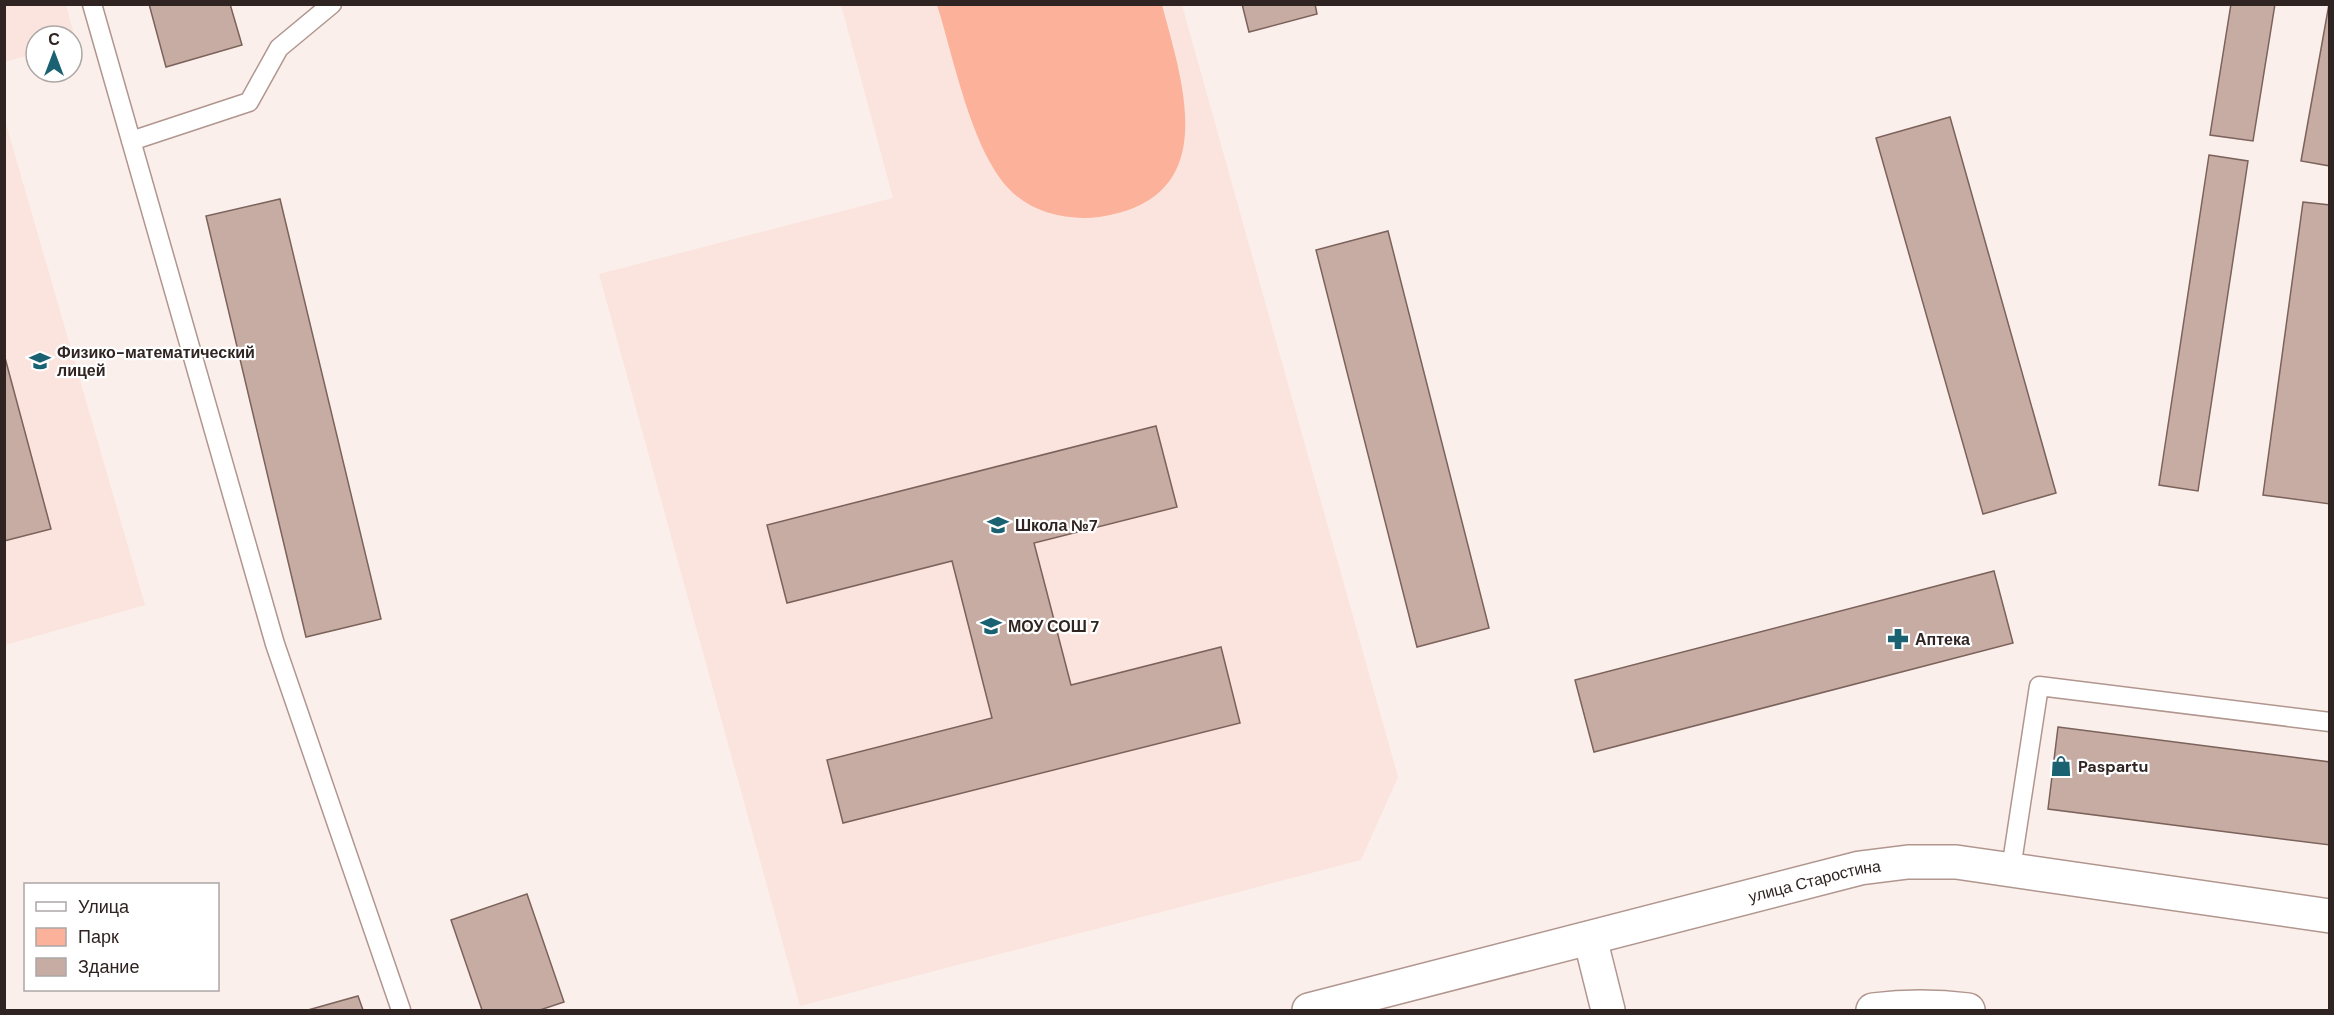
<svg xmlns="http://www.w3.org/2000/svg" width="2334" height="1015" font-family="'DM Sans',sans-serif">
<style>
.built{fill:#fbe4dd}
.green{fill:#fcb19b}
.building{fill:#c7aca3;stroke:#7b625b;stroke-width:1.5}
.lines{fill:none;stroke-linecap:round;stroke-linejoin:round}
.lane-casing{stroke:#b0968e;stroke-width:21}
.street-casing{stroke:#b0968e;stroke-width:36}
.lane{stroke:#fff;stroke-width:18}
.street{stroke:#fff;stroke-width:33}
.labels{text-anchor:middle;stroke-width:4.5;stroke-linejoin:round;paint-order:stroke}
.poi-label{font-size:16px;font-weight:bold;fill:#2f2421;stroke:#fff;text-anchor:start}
.street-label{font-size:16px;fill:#2f2421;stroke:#fff}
</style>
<rect width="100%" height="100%" fill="#fbefeb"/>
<path class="built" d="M5,4L66,5L76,41L72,42V36H36V53L5,62Z
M841,5H1182L1398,777L1361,860L800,1006L599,274L893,198Z
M4,117L145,605L5,645H4Z"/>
<path class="green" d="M937,5H1162C1184,87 1222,199 1099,217C1068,221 1032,213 1010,190C971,150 954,58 937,5Z"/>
<path class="building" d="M149,4H230L242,45L166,67Z
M1242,4H1315L1317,14L1249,32Z
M2231,4H2275L2253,141L2210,135Z
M2329,4H2330V166L2301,161Z
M1950,117L2056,493L1983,514L1876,138Z
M2209,155L2248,161L2198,491L2159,485Z
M280,199L381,619L306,637L206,216Z
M2303,202L2330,205V504L2263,495Z
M1388,231L1489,628L1417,647L1316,250Z
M4,354L51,529L4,541Z
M1156,426L1177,507L1034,543L1071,685L1221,647L1240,723L843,823L827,760L992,718L952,561L787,603L767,525Z
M1994,571L2013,643L1594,752L1575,680Z
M2058,727L2330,762V845L2048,809Z
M527,894L564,1002L540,1010H482L451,920Z
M358,996L363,1010H308Z"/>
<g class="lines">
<defs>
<path id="lane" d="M92,4L275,644L401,1010
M131,141L249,102L279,48L332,4
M2011,869L2039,686L2330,722"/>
<g id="street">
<path d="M1590,938L1608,1010"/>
<path id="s1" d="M1309,1010L1860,868L1908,862H1956L2330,916"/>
<path d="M1873,1010C1906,1006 1935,1006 1968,1010"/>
</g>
</defs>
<use href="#lane" class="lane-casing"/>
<use href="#street" class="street-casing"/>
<use href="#lane" class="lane"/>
<use href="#street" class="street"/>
</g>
<defs>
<symbol id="school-bare" viewBox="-9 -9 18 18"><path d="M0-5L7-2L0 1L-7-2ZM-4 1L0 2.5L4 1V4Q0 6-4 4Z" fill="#1a6171" stroke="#fff" stroke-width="2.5" paint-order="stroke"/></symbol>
<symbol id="pharmacy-bare" viewBox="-9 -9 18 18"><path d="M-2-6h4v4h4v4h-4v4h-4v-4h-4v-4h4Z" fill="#1a6171" stroke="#fff" stroke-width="2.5" paint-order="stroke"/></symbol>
<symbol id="shop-bare" viewBox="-9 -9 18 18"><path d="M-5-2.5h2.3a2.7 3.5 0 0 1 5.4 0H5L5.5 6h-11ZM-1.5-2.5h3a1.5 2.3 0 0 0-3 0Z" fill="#1a6171" stroke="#fff" stroke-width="2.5" paint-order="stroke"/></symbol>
</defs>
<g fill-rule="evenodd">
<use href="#school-bare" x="25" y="346" width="30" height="30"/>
<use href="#school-bare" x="983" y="510" width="30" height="30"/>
<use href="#school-bare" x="976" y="611" width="30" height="30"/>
<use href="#pharmacy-bare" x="1883" y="624" width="30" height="30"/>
<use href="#shop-bare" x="2046" y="751" width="30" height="30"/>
</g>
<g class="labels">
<g class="poi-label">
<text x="57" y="358">Физико-математический<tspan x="57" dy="18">лицей</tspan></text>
<text x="1015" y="531">Школа №7</text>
<text x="1008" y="632">МОУ СОШ 7</text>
<text x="1915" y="645">Аптека</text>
<text x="2078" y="772">Paspartu</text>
</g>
<g class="street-label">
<text dy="6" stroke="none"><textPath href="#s1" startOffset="522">улица Старостина</textPath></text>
</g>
</g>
<rect width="2334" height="1015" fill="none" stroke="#2f2421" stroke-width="12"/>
<rect x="24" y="883" width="195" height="108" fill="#ffffff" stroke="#aca7a6" stroke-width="1.5"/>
<rect x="36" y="902" width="30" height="9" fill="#ffffff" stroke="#aca7a6" stroke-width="1.5"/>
<text x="78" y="913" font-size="18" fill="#2f2421">Улица</text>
<rect x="36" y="928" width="30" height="18" fill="#fcb19b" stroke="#aca7a6" stroke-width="1.5"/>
<text x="78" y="943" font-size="18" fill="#2f2421">Парк</text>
<rect x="36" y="958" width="30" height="18" fill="#c7aca3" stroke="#aca7a6" stroke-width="1.5"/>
<text x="78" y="973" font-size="18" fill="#2f2421">Здание</text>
<g transform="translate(54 54)"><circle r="28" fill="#ffffff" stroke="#aca7a6" stroke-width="1.5"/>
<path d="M0-4.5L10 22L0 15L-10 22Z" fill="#1a6171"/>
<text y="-9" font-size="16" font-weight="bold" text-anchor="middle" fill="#2f2421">С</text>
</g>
</svg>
